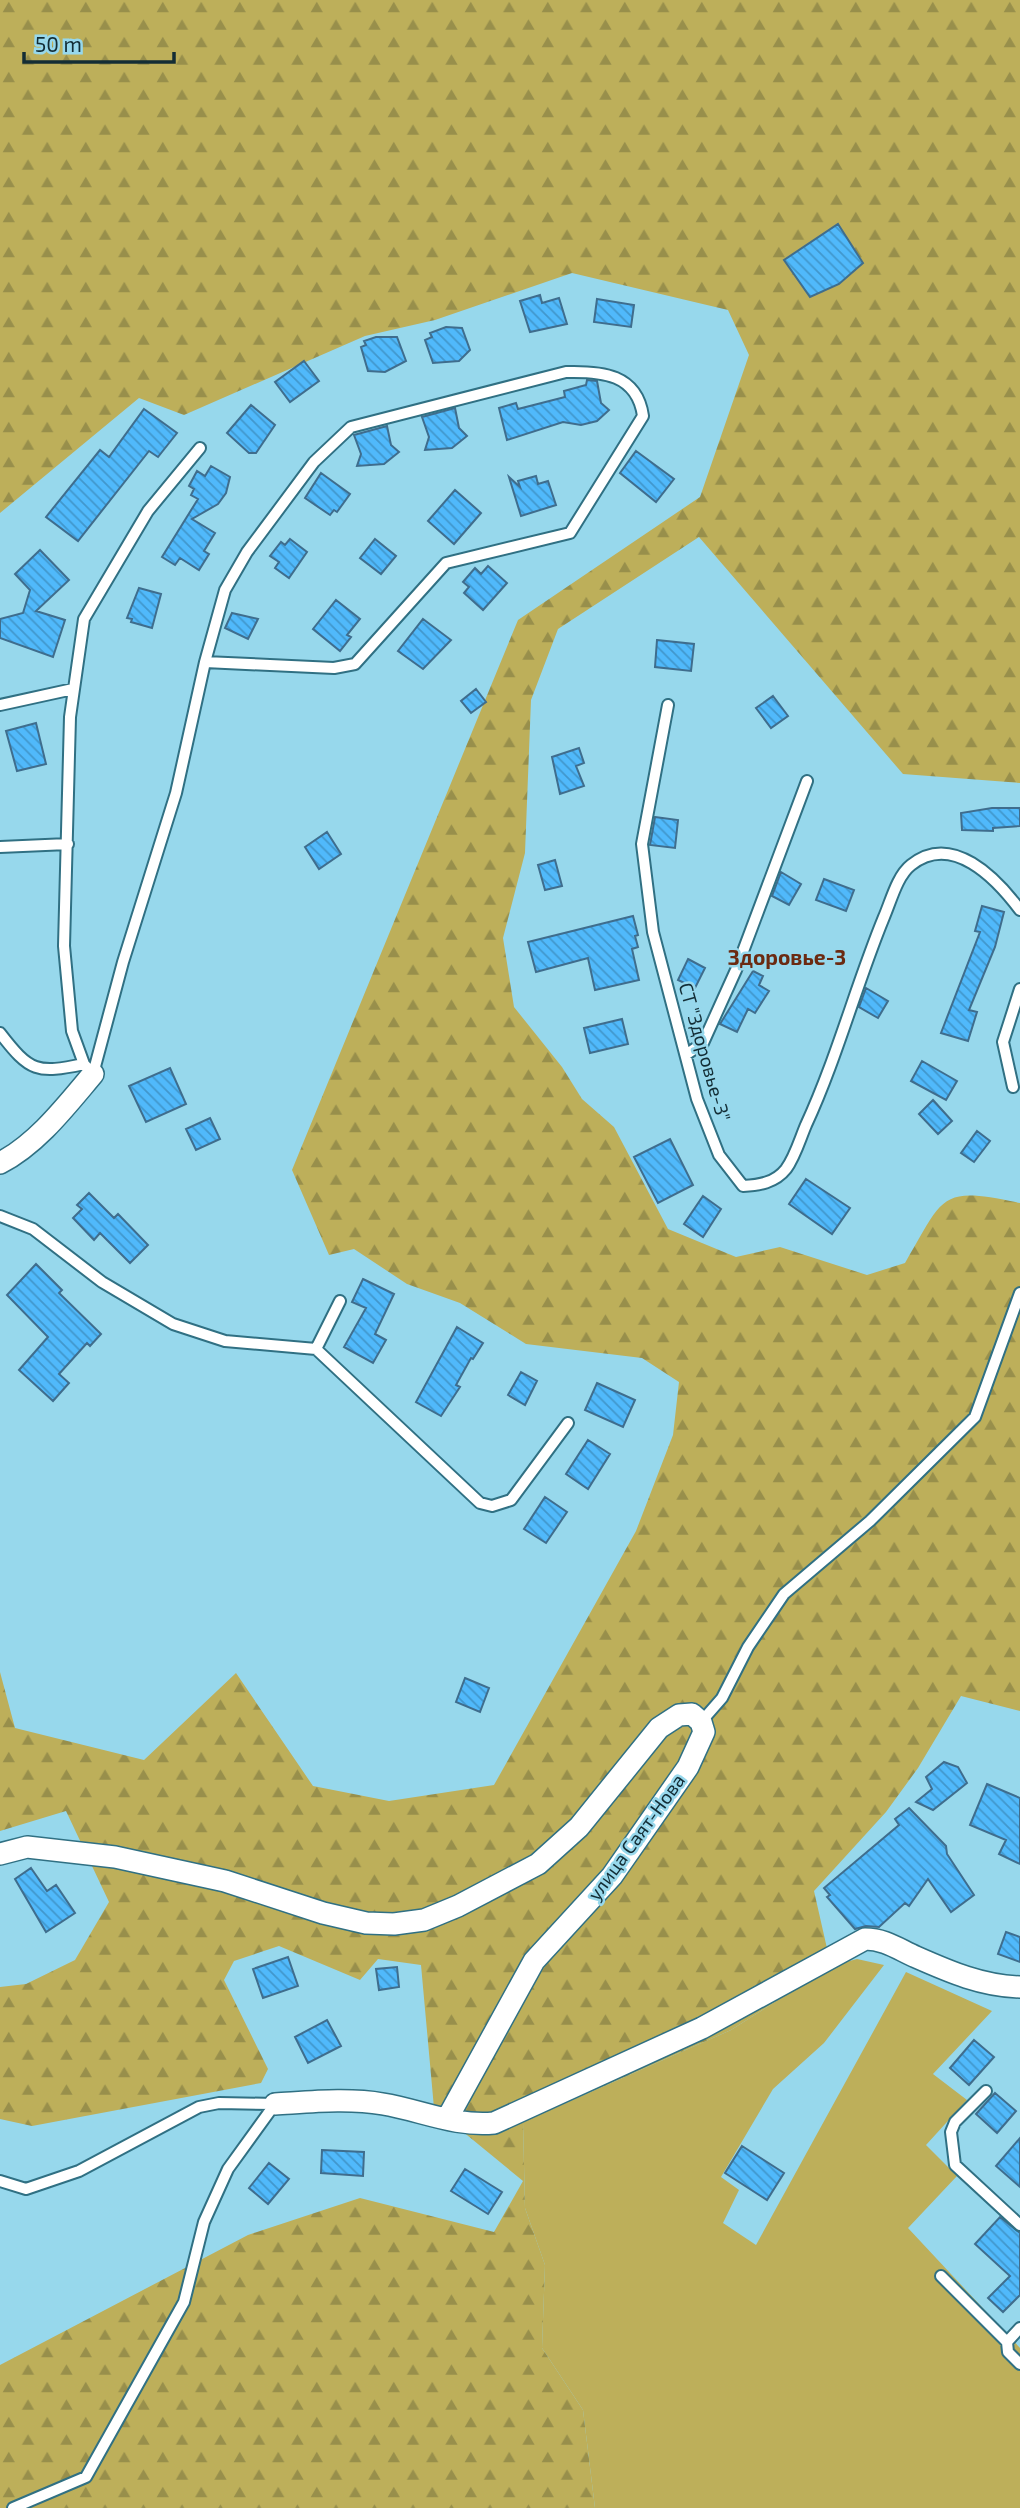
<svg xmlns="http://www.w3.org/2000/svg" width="1020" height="2508" font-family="'Exo 2',sans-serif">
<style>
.green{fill:#bdaf5a}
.forest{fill:url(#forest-firs)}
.building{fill:url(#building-back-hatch);stroke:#3f6d8d;stroke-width:2}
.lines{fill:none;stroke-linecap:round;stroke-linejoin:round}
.lane-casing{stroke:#307083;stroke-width:14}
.street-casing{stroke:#307083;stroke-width:24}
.lane{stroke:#fff;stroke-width:10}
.street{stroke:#fff;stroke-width:21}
.labels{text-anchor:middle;stroke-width:5;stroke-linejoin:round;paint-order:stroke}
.street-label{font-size:19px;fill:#132d35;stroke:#97d8ec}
.neighbourhood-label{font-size:21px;font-weight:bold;fill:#6b2a11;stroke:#97d8ec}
</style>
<defs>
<pattern id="forest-firs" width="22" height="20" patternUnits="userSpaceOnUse" patternTransform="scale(1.75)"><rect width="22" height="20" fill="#bdaf5a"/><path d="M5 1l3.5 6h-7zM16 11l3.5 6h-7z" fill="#988f4b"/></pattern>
<pattern id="building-back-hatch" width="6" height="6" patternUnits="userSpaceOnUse" patternTransform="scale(1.75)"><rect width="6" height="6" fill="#50b9fb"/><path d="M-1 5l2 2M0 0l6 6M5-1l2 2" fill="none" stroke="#4197cc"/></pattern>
</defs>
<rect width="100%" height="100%" fill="#97d8ec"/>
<path class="green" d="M857,1959L884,1965L824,2043L773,2089L721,2177L739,2190L723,2223L756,2245L906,1972L992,2011L933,2074L967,2100L926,2145L957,2176L908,2228L1020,2348V2508H595L583,2410L542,2348L545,2265L525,2208L523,2122L731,2030L831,1966Z"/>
<path class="forest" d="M0,0H1020V783L903,774L699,537L558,629L531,700L525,853L503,938L514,1007L562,1067L582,1099L614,1127L668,1229L736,1257L780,1247L867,1275L905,1263C945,1195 939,1186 1020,1203V1711L961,1696L918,1768L886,1812L814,1891L831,1966L731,2030L523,2122L525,2208L545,2265L542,2348L583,2410L595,2508H0V2365L248,2235L360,2198L494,2232L523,2181L434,2108L421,1965L378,1959L360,1980L279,1946L234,1961L224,1980L268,2069L261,2083L32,2126L0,2119V1987L26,1984L75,1960L109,1902L66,1811L0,1831V1672L15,1728L144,1760L236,1673L313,1786L389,1801L494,1785L636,1531L673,1435L679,1382L642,1358L526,1344L460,1303L407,1284L354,1249L329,1255L292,1170L518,620L700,497L749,355L728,310L572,273L435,320L365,336L184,415L139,398L0,513Z"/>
<path class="building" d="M838,224L863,263L839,284L810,297L784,260Z
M540,295L542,303L559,298L567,324L530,332L520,301Z
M597,299L634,305L631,327L594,322Z
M446,327L462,328L470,350L459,361L433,363L425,340L432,337L430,333Z
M376,337H397L406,361L385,372L368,371L361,347L366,345L364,341Z
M304,361L319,381L290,402L275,382Z
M587,380L597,381L601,403L609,410L597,421L581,425L563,422L507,440L499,408L516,403L518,409L565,397L564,391L586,385Z
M251,405L275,425L256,453H249L227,433Z
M455,408L459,428L467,436L452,448L425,450L429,437L422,417Z
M144,409L177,433L158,457L149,451L78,541L46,517L100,450L109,457Z
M387,426L391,445L399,452L384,464L357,466L361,454L354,435Z
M636,451L674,479L656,502L620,473Z
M211,466L230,477L226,493L218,504L192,519L215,533L204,551L209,554L199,570L180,558L175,565L162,557L198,499L191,495L194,489L189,486L197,471L205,476Z
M321,473L350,494L337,512L334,510L330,515L305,498Z
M536,476L538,484L548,481L556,505L521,516L509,477L520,487L518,481Z
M455,490L481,513L454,544L428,521Z
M290,539L307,552L289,578L275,568L279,562L270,556L281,542L285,545Z
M375,539L396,556L381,574L360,558Z
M40,550L69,580L36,611L65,620L53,657L0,638V619L23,613L30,590L15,574Z
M488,566L507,583L483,610L464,593L469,587L463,582L475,568L481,574Z
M139,588L161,594L152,628L131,622L132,619L127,618Z
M336,600L360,619L347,635L351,637L340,651L313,629Z
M232,613L258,619L248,639L225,628Z
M423,619L451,640L423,669L398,651Z
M657,640L694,644L691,671L655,667Z
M476,689L486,702L471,713L461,701Z
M773,696L788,716L771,728L756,708Z
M36,723L46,764L17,771L6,731Z
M579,748L584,763L576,766L584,786L560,794L552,757Z
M992,808H1020V826L993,828V831L962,830L961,813Z
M655,817L678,820L675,848L650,845Z
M327,832L341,854L319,869L305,847Z
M555,860L562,886L545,890L538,865Z
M781,872L801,884L789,905L772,896Z
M824,879L854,890L846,911L816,900Z
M982,906L1004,912L995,947L969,1010L977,1012L968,1041L941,1033L980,932L975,931Z
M633,916L638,935L635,936L638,947L632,949L639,980L595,990L588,958L536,972L528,942Z
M688,959L705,968L695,988L678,980Z
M753,971L763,976L759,985L769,991L755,1013L748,1009L737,1032L720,1024Z
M866,988L888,1001L878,1018L859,1007Z
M622,1019L628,1044L590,1053L584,1028Z
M922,1061L957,1081L946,1100L911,1081Z
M170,1068L186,1104L146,1122L129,1086Z
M933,1100L952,1121L938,1134L919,1114Z
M210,1118L220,1139L196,1150L186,1129Z
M977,1131L990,1141L974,1162L961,1153Z
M670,1139L693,1185L658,1203L634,1157Z
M806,1179L850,1208L832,1234L789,1204Z
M89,1193L114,1218L118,1214L148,1245L130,1263L100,1233L94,1240L73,1218L82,1209L77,1205Z
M703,1196L721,1209L703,1237L684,1224Z
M36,1264L62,1290L59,1293L101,1334L90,1346L87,1343L59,1374L69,1383L53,1401L19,1370L48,1337L7,1295Z
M363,1279L394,1294L375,1334L386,1340L373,1363L344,1347L366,1308L352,1302Z
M457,1327L483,1343L473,1359L471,1358L456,1385L460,1387L441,1416L416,1402Z
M521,1372L537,1381L525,1405L508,1395Z
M597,1383L635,1400L623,1427L585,1410Z
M588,1440L610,1454L588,1489L566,1474Z
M545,1497L567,1512L546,1543L524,1529Z
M465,1678L489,1688L480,1712L456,1702Z
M944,1762L958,1767L967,1783L933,1810L916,1802L932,1789L926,1777Z
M987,1784L1020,1798V1864L999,1854L1006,1840L970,1825Z
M909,1808L946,1846L947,1854L974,1895L951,1912L928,1879L909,1906L905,1903L879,1927L866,1926L855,1929L827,1897L830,1895L824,1888L899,1825L895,1819Z
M31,1868L47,1891L56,1885L75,1913L46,1932L15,1879Z
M1006,1932L1020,1937V1962L998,1954Z
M288,1957L298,1986L263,1998L253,1969Z
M397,1967L399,1987L379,1990L376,1969Z
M327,2020L341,2046L308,2063L295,2037Z
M974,2040L994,2057L969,2085L950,2068Z
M995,2093L1016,2111L997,2133L976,2114Z
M1020,2138V2187L996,2166Z
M742,2146L784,2173L767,2200L725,2173Z
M322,2150L364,2152L363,2176L321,2173Z
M269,2163L289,2179L268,2204L249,2188Z
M465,2169L502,2192L488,2214L451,2191Z
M1000,2217L1020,2233V2295L1003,2312L988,2298L1010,2276L975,2244Z"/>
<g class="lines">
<defs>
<path id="lane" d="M0,705L73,689
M668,705L642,844L653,932L697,1099L719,1155L743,1186C759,1185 775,1183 786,1169C795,1157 800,1139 806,1125C837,1058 856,985 884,917C891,901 897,876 911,865C952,832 996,878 1020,910
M0,847L68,844
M0,1033C30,1072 37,1074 84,1064
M687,1054L703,1043L736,970L807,781
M93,1074L123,962L176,793L205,662L225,590L247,552L314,462L351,427L566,372C602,371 637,374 643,416L570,533L446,563L355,664L334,668L205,662
M93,1074L84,1064L72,1031L64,946L70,717L84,619L148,511L200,448
M1013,1087L1003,1042L1020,989
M0,1216L33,1229L102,1282L173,1324L225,1341L316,1349L340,1301
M316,1349L480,1503L492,1506L511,1500L568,1423
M701,1722L722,1698L748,1647L784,1594L870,1521L975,1417L1020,1293
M986,2091L955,2122L951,2132L955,2165L1020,2225
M0,2181L26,2189L79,2171L199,2107L219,2103L275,2104
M941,2276L1007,2342L1008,2352L1020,2364
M1007,2342L1020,2328
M13,2508L86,2477L184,2302L204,2222L228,2169L275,2104"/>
<path id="street" d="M0,1163C37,1144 66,1106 93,1074
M0,1854L27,1847L115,1857L225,1881L323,1913L366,1923L394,1924L424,1920L458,1906L538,1864L579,1827L659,1728L679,1715L692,1714L701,1722L704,1732L688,1767L612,1876L534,1961L447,2119
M275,2104C310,2102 348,2098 383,2104C420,2110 456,2127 494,2123L702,2028L865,1939C885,1939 898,1949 916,1957C950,1972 982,1986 1020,1987"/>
</defs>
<use href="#lane" class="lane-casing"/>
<use href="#street" class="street-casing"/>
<use href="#lane" class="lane"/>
<use href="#street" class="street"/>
</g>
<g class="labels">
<g class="street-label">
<text transform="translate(705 1052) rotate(74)" y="7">СТ "Здоровье-3"</text>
<text transform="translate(636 1837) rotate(-54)" y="7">улица Саят-Нова</text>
</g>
<g class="neighbourhood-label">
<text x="787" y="965">Здоровье-3</text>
</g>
</g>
<path d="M24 52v10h150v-10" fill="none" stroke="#132d35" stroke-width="3.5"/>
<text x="35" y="52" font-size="21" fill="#132d35" stroke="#97d8ec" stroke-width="5" paint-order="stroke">50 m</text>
</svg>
